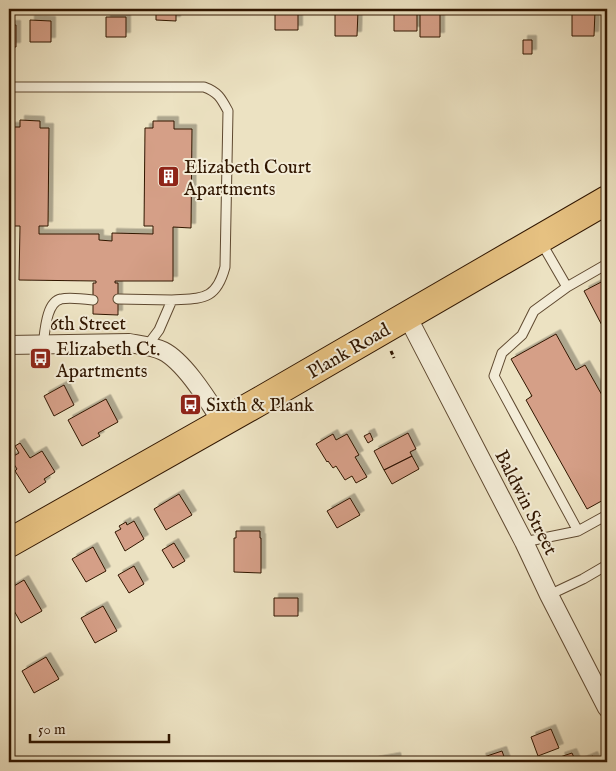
<svg xmlns="http://www.w3.org/2000/svg" width="616" height="771" font-family="'IM FELL English',serif">
<style>
.building{fill:#d59f87;stroke:#301600;filter:url(#shadow)}
.lines{fill:none;stroke-linecap:round;stroke-linejoin:round}
.service-casing{stroke:#5f4930;stroke-width:11}
.minor-casing{stroke:#5f4930;stroke-width:20}
.primary-casing{stroke:#301600;stroke-width:30}
.path{stroke:#301600;stroke-width:3;stroke-dasharray:4 2.5;stroke-linecap:butt}
.service{stroke:#f3ecd7;stroke-width:9}
.minor{stroke:#f3ecd7;stroke-width:18}
.primary{stroke:#e6c181;stroke-width:28}
.labels{text-anchor:middle;stroke-width:4;stroke-linejoin:round;paint-order:stroke}
.poi-label{font-size:19px;fill:#301600;stroke:#f3ecd7;text-anchor:start}
.street-label{font-size:19px;fill:#301600;stroke:#f3ecd7}
</style>
<defs>
<filter id="shadow"><feDropShadow dx="4.5" dy="-4.5" stdDeviation="0" flood-color="#0004"/></filter>
</defs>
<rect width="100%" height="100%" fill="#ece2c2"/>
<filter id="stains"><feTurbulence type="fractalNoise" baseFrequency=".004" numOctaves="4"/><feColorMatrix values="0 0 0 0 .2 0 0 0 0 .09 0 0 0 0 .02 0 0 0 .5 -.17"/></filter>
<radialGradient id="worn" r=".72"><stop offset=".6" stop-color="#630" stop-opacity="0"/><stop offset="1" stop-color="#630" stop-opacity=".3"/></radialGradient>
<path class="building" d="M156,9H176V21L156,20Z
M195,9H226V11L195,10Z
M275,9H298V30H275Z
M394,10H417V31H394Z
M572,10L595,11L594,36H572Z
M335,11H358L357,36H335Z
M420,14H440V37H420Z
M106,17H126V37H106Z
M30,20L51,21V42H30Z
M9,25H16V47H9Z
M523,40H532V54H523Z
M20,120L40,121V128H49L48,226H39V234H99V240L112,241V233L153,234V226H144L145,128H153V121H174V129H192L191,228L173,227V281H115V283H118V315L93,314V283H96V281L19,280L20,226H9V127H20Z
M607,279V335L584,291Z
M556,334L576,370L585,365L607,404V498L587,509L526,400L532,396L511,359Z
M64,385L74,405L54,416L44,396Z
M106,399L118,422L98,433L100,436L82,446L68,420Z
M370,433L373,440L368,443L364,436Z
M408,433L416,449L410,452L412,456L384,470L374,451Z
M333,434L336,440L347,434L359,455L355,457L367,477L356,483L352,476L345,480L336,466L333,468L328,461L327,462L316,444Z
M20,443L30,458L42,451L55,472L44,479L46,482L29,493L15,471L17,469L10,458L19,453L15,446Z
M412,456L419,469L392,484L384,470Z
M179,494L192,515L166,530L154,509Z
M350,498L360,515L337,528L327,511Z
M134,521L144,539L125,551L115,532L121,529L119,526L126,522L127,525Z
M236,531H260V538H261V573L234,572V538H236Z
M174,543L185,561L173,568L162,550Z
M93,547L106,571L86,582L72,559Z
M134,566L144,584L129,593L118,575Z
M24,580L42,611L21,623L9,602V589Z
M274,598H298V616H274Z
M103,606L117,631L95,643L81,618Z
M46,657L59,679L34,693L22,671Z
M551,729L559,748L538,756L531,737Z
M502,751L506,762H483L481,758Z
M572,753L576,762H562L560,757Z
M593,756L596,762H579Z
M396,757L397,762H374V761Z"/>
<g class="lines">
<defs>
<path id="service" d="M9,87H204C218,92 221,98 228,111L225,267C216,301 202,298 172,300L159,330L147,346
M541,242L567,287L534,311L522,335L502,353L494,376L578,531
M567,287L607,264
M118,299L172,300
M43,345C45,332 46,302 61,299C69,297 85,299 93,300
M524,542L578,531L607,515
M549,595L583,579L607,565"/>
<path id="minor" d="M407,316L524,542L549,595L607,708
M9,345L129,343C141,345 153,346 163,351C185,362 209,402 222,422"/>
<path id="primary" d="M9,543L260,401L607,200"/>
</defs>
<use href="#service" class="service-casing"/>
<use href="#minor" class="minor-casing"/>
<use href="#primary" class="primary-casing"/>
<path class="path" d="M391,351L394,358"/>
<use href="#service" class="service"/>
<use href="#minor" class="minor"/>
<use href="#primary" class="primary"/>
</g>
<defs>
<symbol id="building-square" viewBox="-11 -11 22 22"><rect x="-9" y="-9" width="18" height="18" rx="4" fill="#8f2418" stroke="#f3ecd7"/><path d="M-4-6H4V6H1V3H-1V6H-4ZM-2.5-4.3h1.7v1.8h-1.7ZM.8-4.3h1.7v1.8H.8ZM-2.5-1h1.7V.8h-1.7ZM.8-1h1.7V.8H.8Z" fill="#fff"/></symbol>
<symbol id="bus-square" viewBox="-11 -11 22 22"><rect x="-9" y="-9" width="18" height="18" rx="4" fill="#8f2418" stroke="#f3ecd7"/><path d="M-5-6H5V4H4V6H2V4H-2V6H-4V4H-5ZM-3.5-4V0h7V-4ZM-3.5 1.2v1.5H-2V1.2ZM2 1.2v1.5H3.5V1.2Z" fill="#fff"/></symbol>
</defs>
<g fill-rule="evenodd">
<use href="#building-square" x="156" y="164" width="25" height="25"/>
<use href="#bus-square" x="28" y="346" width="25" height="25"/>
<use href="#bus-square" x="178" y="392" width="25" height="25"/>
</g>
<g class="labels">
<g class="poi-label">
<text x="184" y="173">Elizabeth Court<tspan x="184" dy="22">Apartments</tspan></text>
<text x="56" y="355">Elizabeth Ct.<tspan x="56" dy="22">Apartments</tspan></text>
<text x="206" y="411">Sixth &amp; Plank</text>
</g>
<g class="street-label">
<text x="88" y="330">6th Street</text>
<text transform="translate(348 350) rotate(-30)" y="7">Plank Road</text>
<text transform="translate(527 502) rotate(63)" y="7">Baldwin Street</text>
</g>
</g>
<rect width="616" height="771" fill="none" stroke="#ece2c2" stroke-width="30"/>
<rect x="10" y="10" width="596" height="751" fill="none" stroke="#301600" stroke-width="2.5"/>
<rect x="15" y="15" width="586" height="741" fill="none" stroke="#301600"/>
<path d="M30 734v8h139v-8" fill="none" stroke="#301600" stroke-width="2.5"/>
<text x="38" y="734" font-size="15" fill="#301600" stroke="#f3ecd7" stroke-width="4" paint-order="stroke">50 m</text>
<rect width="100%" height="100%" filter="url(#stains)"/>
<rect width="100%" height="100%" fill="url(#worn)"/>
</svg>
